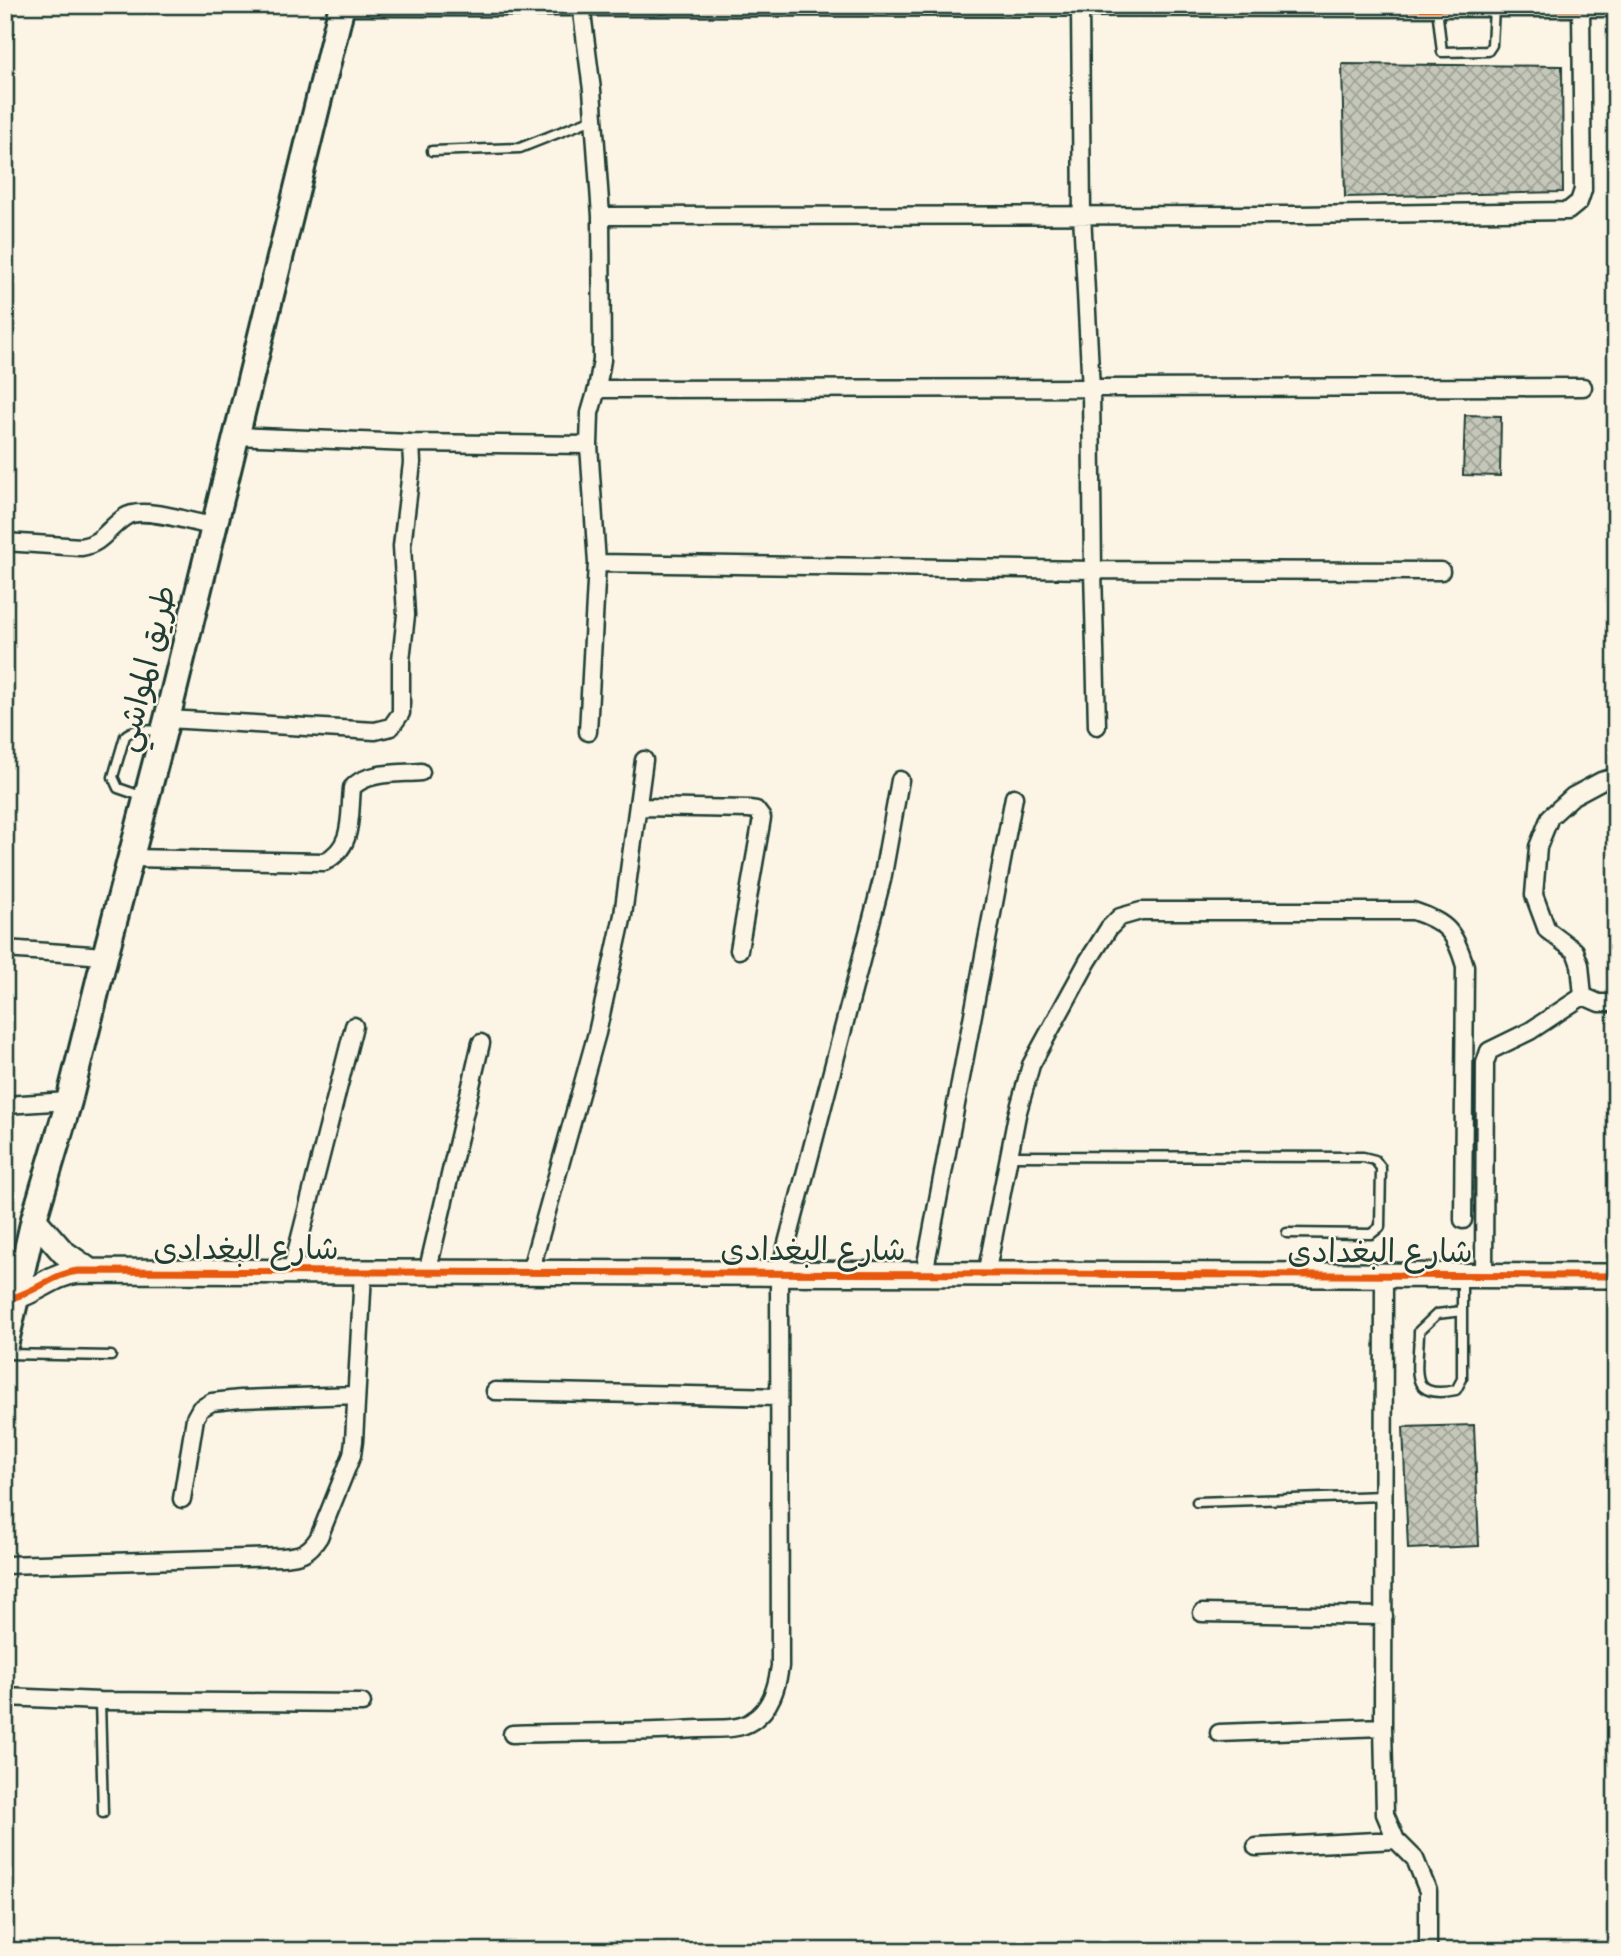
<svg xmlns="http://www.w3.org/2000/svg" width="1621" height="1956" font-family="'Indie Flower','Playpen Sans Arabic',sans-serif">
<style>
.building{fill:url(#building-cross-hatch);stroke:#1f3d34;stroke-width:2}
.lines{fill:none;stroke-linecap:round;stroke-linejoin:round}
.lane-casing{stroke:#1f3d34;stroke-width:13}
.street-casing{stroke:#1f3d34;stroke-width:21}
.secondary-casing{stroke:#1f3d34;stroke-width:28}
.primary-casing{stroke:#1f3d34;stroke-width:30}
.lane{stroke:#fcf5e5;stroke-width:8}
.street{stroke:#fcf5e5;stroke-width:16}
.secondary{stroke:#fcf5e5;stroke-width:23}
.primary{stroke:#fcf5e5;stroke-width:24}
.cycleway-casing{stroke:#fcf5e5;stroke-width:11}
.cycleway{stroke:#e8590c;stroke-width:7}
.labels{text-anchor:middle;stroke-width:5;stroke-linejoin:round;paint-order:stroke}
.street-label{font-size:32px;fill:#1f3d34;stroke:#fcf5e5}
</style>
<defs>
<pattern id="building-cross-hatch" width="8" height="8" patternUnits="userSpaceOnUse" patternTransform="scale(1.75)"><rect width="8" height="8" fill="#c5c7b9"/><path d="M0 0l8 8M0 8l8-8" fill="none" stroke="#9fa397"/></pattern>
</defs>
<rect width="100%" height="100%" fill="#fcf5e5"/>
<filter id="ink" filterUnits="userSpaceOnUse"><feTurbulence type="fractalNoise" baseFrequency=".0143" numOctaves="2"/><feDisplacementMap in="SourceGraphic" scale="14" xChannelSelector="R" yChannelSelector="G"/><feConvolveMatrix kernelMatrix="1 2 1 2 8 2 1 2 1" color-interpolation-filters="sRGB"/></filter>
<g filter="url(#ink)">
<path class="building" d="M1342,64L1562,66L1563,192L1345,197Z
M1465,415L1501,416L1500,476L1463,475Z
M1474,1425L1479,1546L1408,1549L1403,1427Z"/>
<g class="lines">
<defs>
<path id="lane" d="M1437,8L1442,52L1488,51L1492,45L1494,8
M432,151L520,148L593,119
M144,797L118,788L113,777L125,736C134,727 149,731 161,731
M1008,1156L1363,1157L1375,1160L1381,1168L1380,1227L1371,1234L1287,1233
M1462,1277V1379L1456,1390C1405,1401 1419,1367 1419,1331L1437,1314L1462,1311
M5,1354L111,1356
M1197,1502L1383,1496
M100,1701L103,1813"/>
<path id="street" d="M581,5L592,90L601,216L602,360L597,389L590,413L589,445L597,563L1093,570L1097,726
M342,7L1616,8
M1080,8L1082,214L1091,390L1093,570L1441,571
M601,216L1298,215L1568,211L1579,202L1583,190L1581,9
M597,389L1583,387
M236,436L411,443L589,445
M5,542L81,547C102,544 108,528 125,517C141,505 195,523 215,527
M167,719L375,731L391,727L401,713V660L406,615L402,546L412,463L411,443
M588,732L597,563
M1616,777L1601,781L1573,796L1550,817L1538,847L1534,895L1547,930L1575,951L1580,965L1583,996L1599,1003H1616
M639,807L749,809L756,810L762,818L739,950
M131,858L324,862C354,847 349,818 352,788C366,771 400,774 421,772
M5,949L105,956
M5,1105L69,1101
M530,1272L597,1033L623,915L644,760
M291,1273L354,1026
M427,1273L481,1043
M924,1274L1014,797
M986,1275L1017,1115L1031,1065L1088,961L1109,928L1120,917L1141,911H1413C1447,922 1455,932 1465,966L1463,1220
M1384,1275L1383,1727L1385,1814L1396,1840L1415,1859L1428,1891V1951
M1484,1276L1485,1063L1489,1051L1530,1031L1583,996
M495,1391L778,1397
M182,1499L195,1418L200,1409L212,1402L240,1399L356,1395
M5,1565L282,1557C300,1556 309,1553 319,1537L352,1455L354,1441L363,1273
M1202,1613L1384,1616
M5,1697L100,1701L362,1703
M1219,1733L1383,1727
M512,1734C574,1732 637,1733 699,1729C715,1728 738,1731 752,1721C771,1709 777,1687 780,1666L779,1274L882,880L900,780
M1256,1847L1396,1840"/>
<path id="secondary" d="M34,1219L63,1252L90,1271
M15,1297C39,1290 55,1273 79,1271L1616,1276"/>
<path id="primary" d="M5,1346L34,1219L69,1101L105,956L167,719L342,5"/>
</defs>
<use href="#lane" class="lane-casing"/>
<use href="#street" class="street-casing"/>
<use href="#secondary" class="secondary-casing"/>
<use href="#primary" class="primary-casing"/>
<use href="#lane" class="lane"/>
<use href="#street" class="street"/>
<use href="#secondary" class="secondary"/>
<use href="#primary" class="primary"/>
<defs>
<path id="cycleway" d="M342,7L1616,8
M15,1297C39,1290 55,1273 79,1271L1616,1276"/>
</defs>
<use href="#cycleway" class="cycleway-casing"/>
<use href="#cycleway" class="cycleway"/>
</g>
</g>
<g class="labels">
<g class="street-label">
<text transform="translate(145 668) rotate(-76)" y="11">طريق المواشي</text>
<text x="246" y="1259">شارع البغدادى</text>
<text x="813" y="1260">شارع البغدادى</text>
<text x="1380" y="1262">شارع البغدادى</text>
</g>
</g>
<rect width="1621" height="1956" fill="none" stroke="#fcf5e5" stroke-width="28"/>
<rect x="14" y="14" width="1593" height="1928" fill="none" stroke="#1f3d34" stroke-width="2.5" filter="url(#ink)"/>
</svg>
